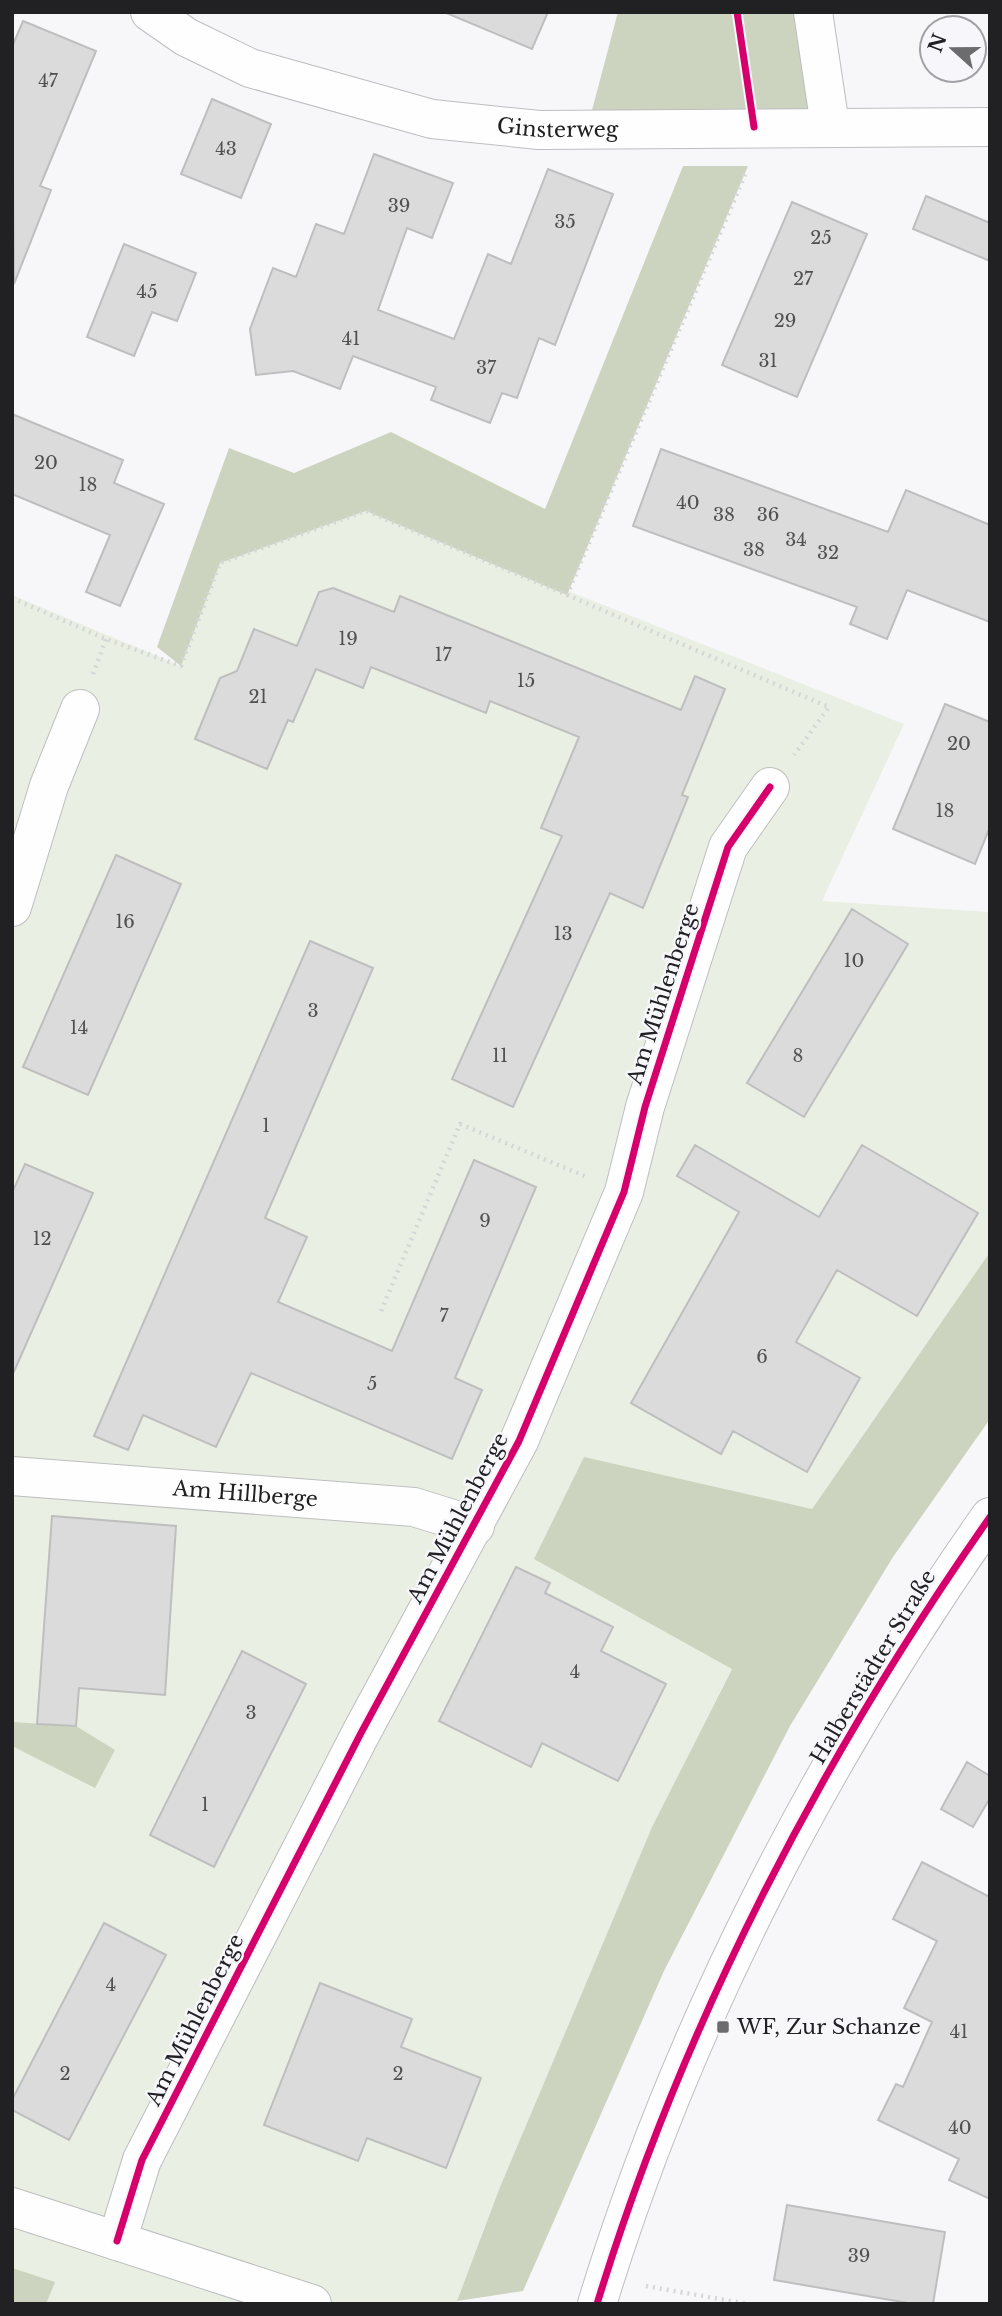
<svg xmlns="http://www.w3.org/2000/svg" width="1002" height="2316" font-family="'Libre Baskerville',serif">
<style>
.green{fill:#e9efe2}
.forest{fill:#ccd4c0}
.building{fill:#dcdbdc;stroke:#bfbebf;stroke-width:2}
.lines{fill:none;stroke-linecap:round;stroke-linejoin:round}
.minor-casing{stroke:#bebec0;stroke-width:40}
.major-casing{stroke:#bebec0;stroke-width:40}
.path{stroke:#d6d6d7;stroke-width:4.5;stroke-dasharray:2 5;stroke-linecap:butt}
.minor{stroke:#fefefe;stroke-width:38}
.major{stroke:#fefefe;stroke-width:38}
.cycleway-casing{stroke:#f6f6fb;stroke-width:11}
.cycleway{stroke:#d6006c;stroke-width:7}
.poi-dot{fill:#6c6c6e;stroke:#f6f6fb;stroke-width:2.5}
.labels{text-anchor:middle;stroke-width:5;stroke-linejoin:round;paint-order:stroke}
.number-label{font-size:18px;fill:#505051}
.street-label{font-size:21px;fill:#212123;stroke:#f6f6fb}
.poi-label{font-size:21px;fill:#212123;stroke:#f6f6fb;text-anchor:start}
</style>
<rect width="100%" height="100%" fill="#f7f7fa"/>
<path class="green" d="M366,511L904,724L822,901L990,912V1252L812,1509L652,1827L500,2187L456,2304H12V595L181,666L220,563Z"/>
<path class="forest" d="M618,12H813L830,126L587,129Z
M683,166H748L567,595L366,511L220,563L181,666L157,647L229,448L294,473L391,432L545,509Z
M990,1252V1419L893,1557L790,1726L664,1971L523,2291L457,2301L500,2187L652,1827L732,1669L534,1559L584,1457L812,1509Z
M12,1722L76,1726L115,1750L95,1788L12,1746Z
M12,2268L55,2282L46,2304H12Z"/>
<path class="building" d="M444,12H548L532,49Z
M23,21L96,51L40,186L51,190L14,284L12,47Z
M212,99L271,124L241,198L181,174Z
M374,154L453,183L432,238L407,228L378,310L454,339L488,254L511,264L548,169L613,194L555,345L539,338L517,398L502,393L490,423L431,400L436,387L353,356L340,389L293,371L256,375L250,329L273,268L296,277L316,224L344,234Z
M926,196L990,223V261L913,229Z
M792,202L867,234L797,397L722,365Z
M124,244L196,273L177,321L152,312L134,356L87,337Z
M12,414L123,460L114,483L164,504L120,606L86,592L110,535L12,494Z
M661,449L888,532L906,490L990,525V622L907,590L887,639L850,624L857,607L633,526Z
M333,588L394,612L400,596L681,710L695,676L725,689L682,795L688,797L643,908L610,893L513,1107L452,1079L562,836L541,828L579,737L490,701L486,713L371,667L363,688L316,669L293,722L288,720L267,769L195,739L220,678L237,671L254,629L297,646L319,592Z
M945,704L990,722V827L975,864L893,829Z
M116,855L181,884L88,1095L23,1067Z
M852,909L908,944L804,1117L747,1083Z
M310,941L373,968L265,1218L307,1237L278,1302L392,1351L474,1160L536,1187L455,1378L482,1390L452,1459L251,1373L216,1447L143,1415L128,1450L94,1436Z
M695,1145L819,1217L862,1145L978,1213L917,1316L837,1270L796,1342L860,1378L807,1472L733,1431L721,1454L631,1403L739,1212L677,1176Z
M25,1164L93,1193L12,1376V1193Z
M52,1516L176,1526L165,1695L79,1688L76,1726L37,1724Z
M516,1567L550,1583L545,1593L613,1627L601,1651L666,1684L618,1781L542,1743L531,1767L439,1721Z
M242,1651L306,1684L214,1867L150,1835Z
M967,1762L990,1776V1798L973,1827L941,1809Z
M922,1862L990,1897V2199L949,2180L959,2159L878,2120L896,2084L903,2087L932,2022L904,2008L937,1941L893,1919Z
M104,1923L166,1955L69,2140L12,2110V2100Z
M320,1983L412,2019L401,2047L481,2078L446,2168L367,2138L358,2161L264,2125Z
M787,2205L945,2232L933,2304H914L774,2280Z"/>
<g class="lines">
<defs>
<g id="minor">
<path id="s1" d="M150,12L186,37L250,68L432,119L539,130L990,127"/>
<path d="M813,12L830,126"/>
<path d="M12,907L49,786L80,709"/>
<path id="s2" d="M12,1476L414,1507L475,1526"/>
<path d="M12,2207L312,2304"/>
<path d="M117,2241L142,2160L361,1733L519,1441L624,1192L645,1107L728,847L770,787"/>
</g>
<path id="major" d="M597,2304C683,2023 822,1756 990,1517"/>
</defs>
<use href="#minor" class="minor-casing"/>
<use href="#major" class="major-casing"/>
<path class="path" d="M567,595L829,707L794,755
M12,598L106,639L181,666L220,563L366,511L567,595L747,170
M93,674L106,639
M381,1311L460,1124L587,1177
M646,2286L748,2304"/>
<use href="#minor" class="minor"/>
<use href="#major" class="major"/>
<defs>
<path id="cycleway" d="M737,12L754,127
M117,2241L142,2160L361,1733L519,1441L624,1192L645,1107L728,847L770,787
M597,2304C683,2023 822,1756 990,1517"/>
</defs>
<use href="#cycleway" class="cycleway-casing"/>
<use href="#cycleway" class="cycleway"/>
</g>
<rect class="poi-dot" x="716" y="2020" width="14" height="14" rx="3.5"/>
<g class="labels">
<g class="number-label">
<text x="48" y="87">47</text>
<text x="226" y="155">43</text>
<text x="399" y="212">39</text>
<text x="565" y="228">35</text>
<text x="821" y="244">25</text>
<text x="803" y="285">27</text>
<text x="147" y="298">45</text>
<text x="785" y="327">29</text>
<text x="351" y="345">41</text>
<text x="768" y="367">31</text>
<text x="486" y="374">37</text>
<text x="46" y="469">20</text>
<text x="88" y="491">18</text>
<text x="688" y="509">40</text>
<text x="724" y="521">38</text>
<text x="768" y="521">36</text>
<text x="796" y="546">34</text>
<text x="754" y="556">38</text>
<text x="828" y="559">32</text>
<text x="348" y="645">19</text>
<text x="443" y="661">17</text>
<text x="526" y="687">15</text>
<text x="258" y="703">21</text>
<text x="959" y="750">20</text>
<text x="945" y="817">18</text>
<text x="125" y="928">16</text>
<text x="563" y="940">13</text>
<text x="854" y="967">10</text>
<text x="313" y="1017">3</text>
<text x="79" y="1034">14</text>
<text x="500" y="1062">11</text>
<text x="798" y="1062">8</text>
<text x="266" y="1132">1</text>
<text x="485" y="1227">9</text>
<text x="42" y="1245">12</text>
<text x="444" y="1322">7</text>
<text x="762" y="1363">6</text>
<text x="372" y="1390">5</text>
<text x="575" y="1678">4</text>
<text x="251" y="1719">3</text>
<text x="205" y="1811">1</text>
<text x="111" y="1991">4</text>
<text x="959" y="2038">41</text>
<text x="65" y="2080">2</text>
<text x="398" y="2080">2</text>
<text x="960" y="2134">40</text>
<text x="859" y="2262">39</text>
</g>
<g class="street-label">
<text dy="7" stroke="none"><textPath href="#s1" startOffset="430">Ginsterweg</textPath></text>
<text transform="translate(663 994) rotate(-72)" y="7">Am Mühlenberge</text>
<text dy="7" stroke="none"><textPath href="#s2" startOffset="234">Am Hillberge</textPath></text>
<text transform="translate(458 1518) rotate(-62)" y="7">Am Mühlenberge</text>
<text transform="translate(873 1667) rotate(-59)" y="7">Halberstädter Straße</text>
<text transform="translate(195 2020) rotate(-63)" y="7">Am Mühlenberge</text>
</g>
<g class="poi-label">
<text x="737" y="2034">WF, Zur Schanze</text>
</g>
</g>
<rect width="1002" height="2316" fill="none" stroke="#212123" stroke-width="28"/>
<g transform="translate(953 49) rotate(291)"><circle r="33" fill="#f6f6fb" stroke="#a1a1a5" stroke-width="2"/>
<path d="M0-5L12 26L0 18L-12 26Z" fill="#6c6c6e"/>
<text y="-10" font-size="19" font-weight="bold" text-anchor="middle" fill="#212123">N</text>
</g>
</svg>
